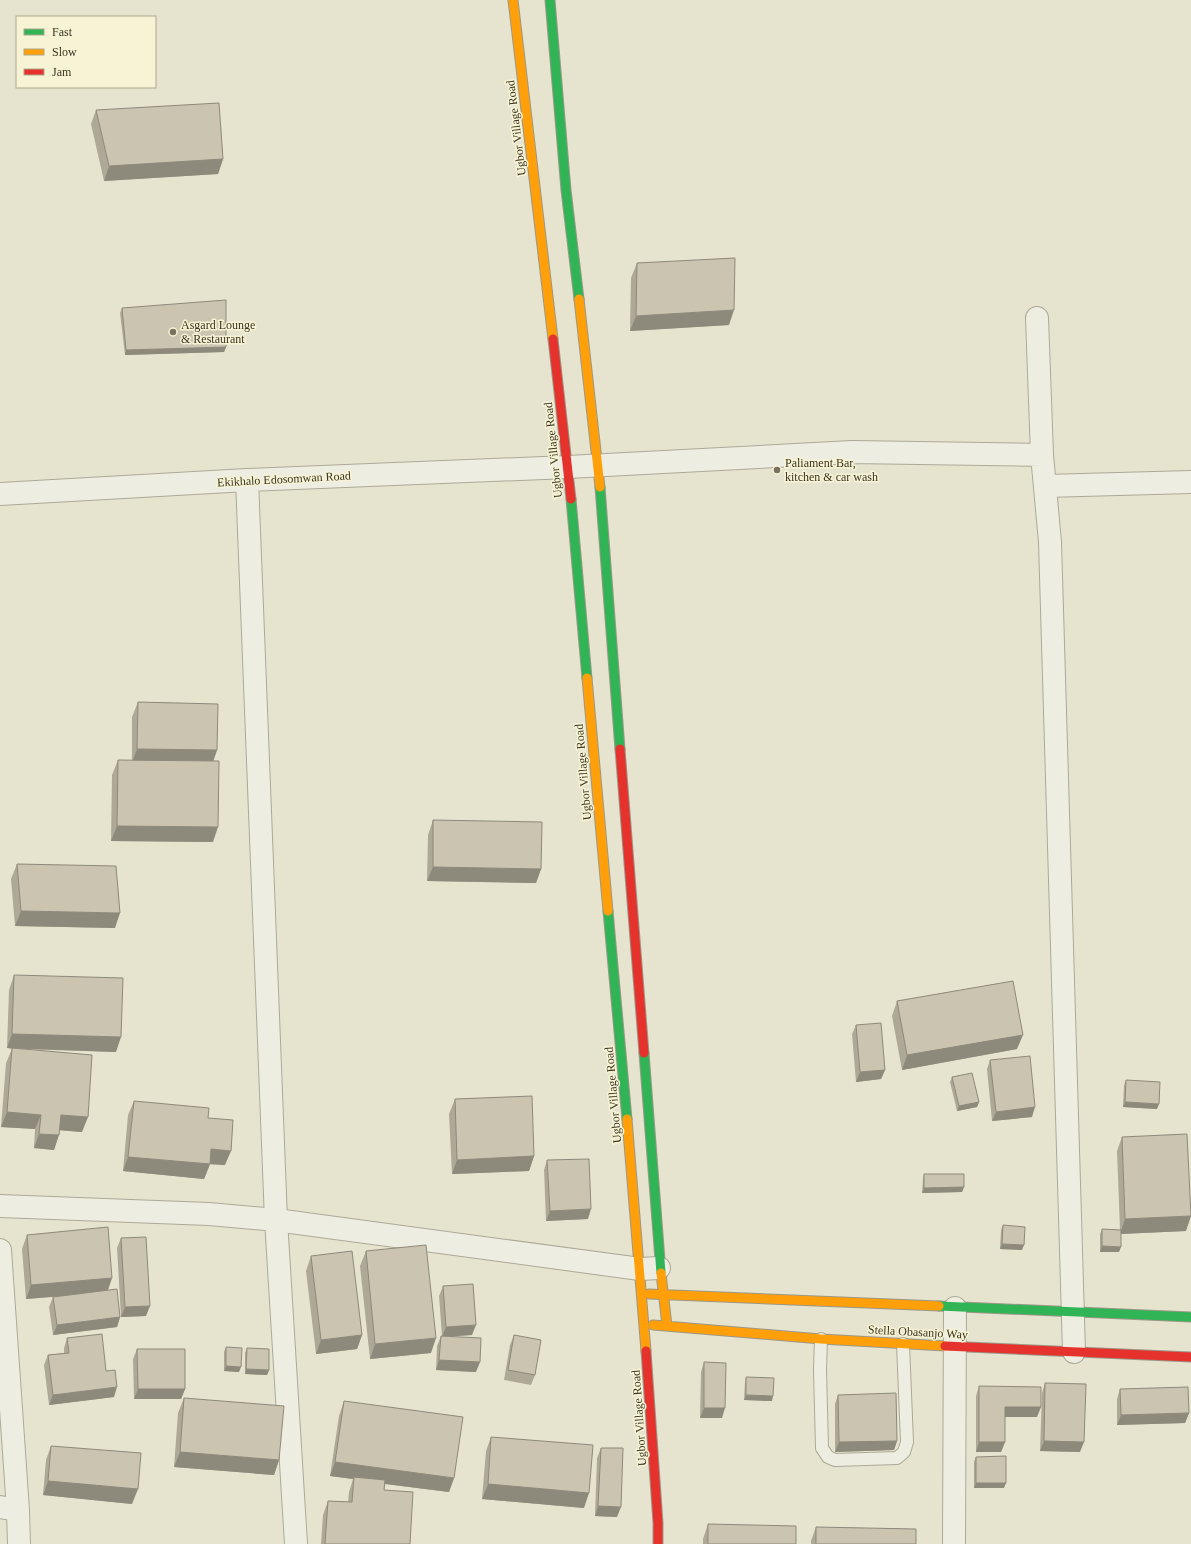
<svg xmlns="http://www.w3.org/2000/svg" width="1191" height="1544" font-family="Georgia,serif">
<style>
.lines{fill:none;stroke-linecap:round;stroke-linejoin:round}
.lane-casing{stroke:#aca998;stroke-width:14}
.street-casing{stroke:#aca998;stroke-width:24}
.fast-casing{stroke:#9b9888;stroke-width:11}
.slow-casing{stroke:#9b9888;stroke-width:11}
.jam-casing{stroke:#9b9888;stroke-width:11}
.lane{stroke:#eeede1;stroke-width:12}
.street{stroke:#eeede1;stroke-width:22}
.fast{stroke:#30b455;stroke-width:9}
.slow{stroke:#ff9f0a;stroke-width:9}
.jam{stroke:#e5322d;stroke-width:9}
.wall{fill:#aea997}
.shaded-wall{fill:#8d897b}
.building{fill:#cac4b0;stroke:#8d897b}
.poi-dot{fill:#77715d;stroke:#f7f4d6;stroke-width:1.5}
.labels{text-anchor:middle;stroke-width:3;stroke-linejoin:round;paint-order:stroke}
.street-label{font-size:12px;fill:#3b331f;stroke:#f7f4d6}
.poi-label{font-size:12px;fill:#3b331f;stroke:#f7f4d6;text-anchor:start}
</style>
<rect width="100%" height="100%" fill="#e6e4cf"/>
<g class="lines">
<defs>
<path id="lane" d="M821,1339L820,1370L822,1448L828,1457L835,1460L897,1458L904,1452L907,1442L903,1344"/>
<path id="street" d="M1037,318L1042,455
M247,480L276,1220L296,1544
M1045,486L1191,482
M0,494L247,480L568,467L852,452L1042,455L1050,542L1074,1352
M0,1206L209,1214L276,1220L640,1269L659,1268
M0,1250L18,1510L19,1544
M0,1507L18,1510
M954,1544L955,1308"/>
<path id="fast" d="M550,0L566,190L579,299
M600,487L620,749
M571,499L587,678
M608,911L627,1119
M644,1053L661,1273
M939,1306L1191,1317"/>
<path id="slow" d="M513,0L553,339
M579,299L600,487
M587,678L608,911
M627,1119L646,1351
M661,1273L667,1326
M649,1294L939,1306
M653,1325L821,1339L945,1346"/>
<path id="jam" d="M553,339L571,499
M620,749L644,1053
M945,1346L1191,1357
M646,1351L658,1523V1544"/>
</defs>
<use href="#lane" class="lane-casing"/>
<use href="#street" class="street-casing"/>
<use href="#fast" class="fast-casing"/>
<use href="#slow" class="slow-casing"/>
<use href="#jam" class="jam-casing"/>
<use href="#lane" class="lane"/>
<use href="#street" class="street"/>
<use href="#fast" class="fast"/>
<use href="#slow" class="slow"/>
<use href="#jam" class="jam"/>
</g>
<path class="wall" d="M96,110L223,159L218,174L104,181L91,124Z
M637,263L729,325L630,331L631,278Z
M122,308L226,347L224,352L125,355L120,313Z
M138,702L217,750L213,761V842L111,841L112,775L118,760H132V717Z
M433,820L541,869L536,883L427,881L428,835Z
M17,864L115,928L15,926L11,879Z
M14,975L116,1052L17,1049L82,1132L60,1130L54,1150L34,1148L35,1129L1,1127L6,1063L12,1049L7,1048L9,990Z
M897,1001L1017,1049L902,1070L892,1016Z
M856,1025L885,1070L881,1079L856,1082L852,1034Z
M990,1060L1032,1117L992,1121L987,1069Z
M952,1077L979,1102L977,1107L957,1111L950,1082Z
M1126,1080L1157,1109L1123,1107L1124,1085Z
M455,1099L534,1156L529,1171L452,1174L449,1114Z
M134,1101L208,1118L225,1165L210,1164L204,1179L123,1171L128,1115Z
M1122,1137L1186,1231L1121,1234L1119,1252H1100V1234L1102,1229L1120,1230L1117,1151Z
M547,1160L588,1219L546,1221L544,1170Z
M924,1174L964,1187L962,1192L922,1193L923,1179Z
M1003,1225L1022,1250L1000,1249L1001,1230Z
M27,1235L112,1278L108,1290L120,1317L117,1327L53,1335L49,1307L53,1297L26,1299L22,1249Z
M121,1238L146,1316L121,1317L117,1248Z
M366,1251L431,1353L370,1359L360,1266Z
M311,1256L362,1335L357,1349L316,1354L306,1271Z
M443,1286L472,1335L454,1336L476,1372L436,1370L437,1346L441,1336H442L439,1296Z
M514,1335L535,1375L531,1385L504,1380L510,1345Z
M67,1338L106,1371L114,1397L49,1405L44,1365L48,1355L64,1353V1348Z
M226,1347L239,1372L224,1371V1352Z
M247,1348L269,1370L267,1375L245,1374V1353Z
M137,1349L185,1389L181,1399H134L133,1359Z
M704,1362L722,1418H700L701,1372Z
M746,1377L772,1401L744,1400L745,1382Z
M1045,1383L1080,1452L1040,1451L1042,1393Z
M979,1386L1037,1417H1005V1442L1001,1452H976V1396Z
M1120,1389L1189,1413L1185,1423L1117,1425V1399Z
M838,1395L897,1441L894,1450L835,1452V1404Z
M184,1398L279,1460L274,1475L174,1467L178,1413Z
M344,1401L454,1478L449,1492L385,1484L384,1490L410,1544H321L323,1515L328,1501L348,1502L349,1492L353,1479L330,1476L339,1416Z
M491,1437L584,1508L482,1499L486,1451Z
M51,1446L132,1504L43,1495L46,1460Z
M601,1448L617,1517L595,1516L597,1458Z
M976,1457L1004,1488H974V1462Z
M708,1524L796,1544H703V1539Z
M816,1527L916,1544H811V1541Z"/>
<path class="shaded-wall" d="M223,159L218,174L104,181L109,166Z
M734,310L729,325L630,331L636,316Z
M226,347L224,352L125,355L126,350Z
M137,749L217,750L212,765L132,763Z
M117,826L218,827L213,842L111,841Z
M433,867L541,869L536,883L427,881Z
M21,911L120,913L115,928L15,926Z
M12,1034L121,1037L116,1052L7,1048Z
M1023,1035L1017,1049L902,1070L907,1055Z
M885,1070L881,1079L856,1082L860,1072Z
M979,1102L977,1107L957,1111L959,1106Z
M1125,1102L1159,1104L1157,1109L1123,1107Z
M1035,1107L1032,1117L992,1121L996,1112Z
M7,1112L41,1115L35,1129L1,1127Z
M61,1115L88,1117L82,1132L56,1130Z
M39,1134L59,1135L54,1150L34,1148Z
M211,1149L231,1151L225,1165L206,1164Z
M534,1156L529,1171L452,1174L457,1160Z
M128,1157L210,1164L204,1179L123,1171Z
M964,1187L962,1192L922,1193L924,1188Z
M591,1209L588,1219L546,1221L550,1211Z
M1191,1216L1186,1231L1120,1234L1125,1219Z
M1002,1244L1024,1245L1022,1250L1000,1249Z
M1102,1246L1121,1247L1119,1252H1100Z
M112,1278L107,1292L26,1299L31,1285Z
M150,1306L146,1316L121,1317L125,1307Z
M120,1317L117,1327L53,1335L57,1325Z
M476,1325L472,1335L442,1337L446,1327Z
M362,1335L357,1349L316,1354L321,1340Z
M436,1338L431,1353L370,1359L375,1344Z
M439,1360L480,1362L476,1372L436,1370Z
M226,1366L241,1367L239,1372L224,1371Z
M246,1369L269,1370L267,1375L245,1374Z
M117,1387L114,1397L49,1405L53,1395Z
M138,1389H185L181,1399H134Z
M746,1395L773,1396L772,1401L744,1400Z
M1005,1407H1041L1037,1417H1001Z
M704,1408H725L722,1418H700Z
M1189,1413L1185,1423L1117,1425L1121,1415Z
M897,1441L894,1450L835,1452L839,1442Z
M1044,1441L1084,1442L1080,1452L1040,1451Z
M979,1442H1005L1001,1452H976Z
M180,1452L279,1460L274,1475L174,1467Z
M335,1462L454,1478L449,1492L354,1480V1477L353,1479L330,1476Z
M48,1481L138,1489L132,1504L43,1495Z
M976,1483H1006L1004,1488H974Z
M488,1484L589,1493L584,1508L482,1499Z
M598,1506L621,1507L617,1517L595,1516Z"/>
<path class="building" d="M219,103L223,159L109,166L96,110Z
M735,258L734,310L636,316L637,263Z
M226,300V347L126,350L122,308Z
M138,702L218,704L217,750L137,749Z
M118,760L219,761L218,827L117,826Z
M433,820L542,822L541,869L433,867Z
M17,864L116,866L120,913L21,911Z
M14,975L123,978L121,1037L12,1034Z
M1013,981L1023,1035L907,1055L897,1001Z
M881,1023L885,1070L860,1072L856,1025Z
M12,1048L92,1055L88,1117L61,1115L59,1135L39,1134L41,1115L7,1112Z
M1030,1056L1035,1107L996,1112L990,1060Z
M972,1073L979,1102L959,1106L952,1077Z
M1126,1080L1160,1082L1159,1104L1125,1102Z
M532,1096L534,1156L457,1160L455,1099Z
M134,1101L209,1108L208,1118L233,1120L231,1151L211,1149L210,1164L128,1157Z
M1187,1134L1191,1216L1125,1219L1122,1137Z
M589,1159L591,1209L550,1211L547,1160Z
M924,1174H964V1187L924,1188Z
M1003,1225L1025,1227L1024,1245L1002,1244Z
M108,1227L112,1278L31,1285L27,1235Z
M1102,1229L1121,1230V1247L1102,1246Z
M146,1237L150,1306L125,1307L121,1238Z
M426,1245L436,1338L375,1344L366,1251Z
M352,1251L362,1335L321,1340L311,1256Z
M473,1284L476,1325L446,1327L443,1286Z
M117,1289L120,1317L57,1325L53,1297Z
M102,1334L106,1371L115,1370L117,1387L53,1395L48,1355L69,1353L67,1338Z
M514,1335L541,1340L535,1375L508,1370Z
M441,1336L481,1338L480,1362L439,1360Z
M226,1347L242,1348L241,1367L226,1366Z
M247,1348L269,1349V1370L246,1369Z
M137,1349H185V1389H138Z
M704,1362L726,1363L725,1408H704Z
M746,1377L774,1378L773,1396L746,1395Z
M1045,1383L1086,1384L1084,1442L1044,1441Z
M979,1386L1041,1387V1407H1005V1442H979Z
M1188,1387L1189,1413L1121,1415L1120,1389Z
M896,1393L897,1441L839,1442L838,1395Z
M184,1398L284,1406L279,1460L180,1452Z
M344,1401L463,1417L454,1478L335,1462Z
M491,1437L593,1445L589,1493L488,1484Z
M51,1446L141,1453L138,1489L48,1481Z
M601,1448H623L621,1507L598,1506Z
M1006,1456V1483H976V1457Z
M354,1477L385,1480L384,1490L413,1492L410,1544H325L328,1501L352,1502Z
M708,1524L796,1526V1544H708Z
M816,1527L916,1529V1544H816Z"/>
<g class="poi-dot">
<circle cx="173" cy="332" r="4"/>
<circle cx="777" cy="470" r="4"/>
</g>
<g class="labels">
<g class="street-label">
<text transform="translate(516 128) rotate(-97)" y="4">Ugbor Village Road</text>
<text transform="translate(553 450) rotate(-96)" y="4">Ugbor Village Road</text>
<text transform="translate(284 479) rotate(-3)" y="4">Ekikhalo Edosomwan Road</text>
<text transform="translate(583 772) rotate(-95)" y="4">Ugbor Village Road</text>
<text transform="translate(613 1095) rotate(-95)" y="4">Ugbor Village Road</text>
<text transform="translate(918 1332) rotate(3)" y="4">Stella Obasanjo Way</text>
<text transform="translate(639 1418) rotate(-94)" y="4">Ugbor Village Road</text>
</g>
<g class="poi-label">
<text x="181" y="329">Asgard Lounge<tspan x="181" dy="14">&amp; Restaurant</tspan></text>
<text x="785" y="467">Paliament Bar,<tspan x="785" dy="14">kitchen &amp; car wash</tspan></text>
</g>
</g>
<rect x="16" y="16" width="140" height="72" fill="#f7f4d6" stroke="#aca78d"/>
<rect x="24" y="29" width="20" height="6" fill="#30b455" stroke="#aca78d"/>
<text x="52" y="36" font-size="12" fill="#3b331f">Fast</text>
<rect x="24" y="49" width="20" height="6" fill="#ff9f0a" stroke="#aca78d"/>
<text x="52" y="56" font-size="12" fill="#3b331f">Slow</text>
<rect x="24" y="69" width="20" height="6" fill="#e5322d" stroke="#aca78d"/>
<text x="52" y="76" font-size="12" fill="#3b331f">Jam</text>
</svg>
